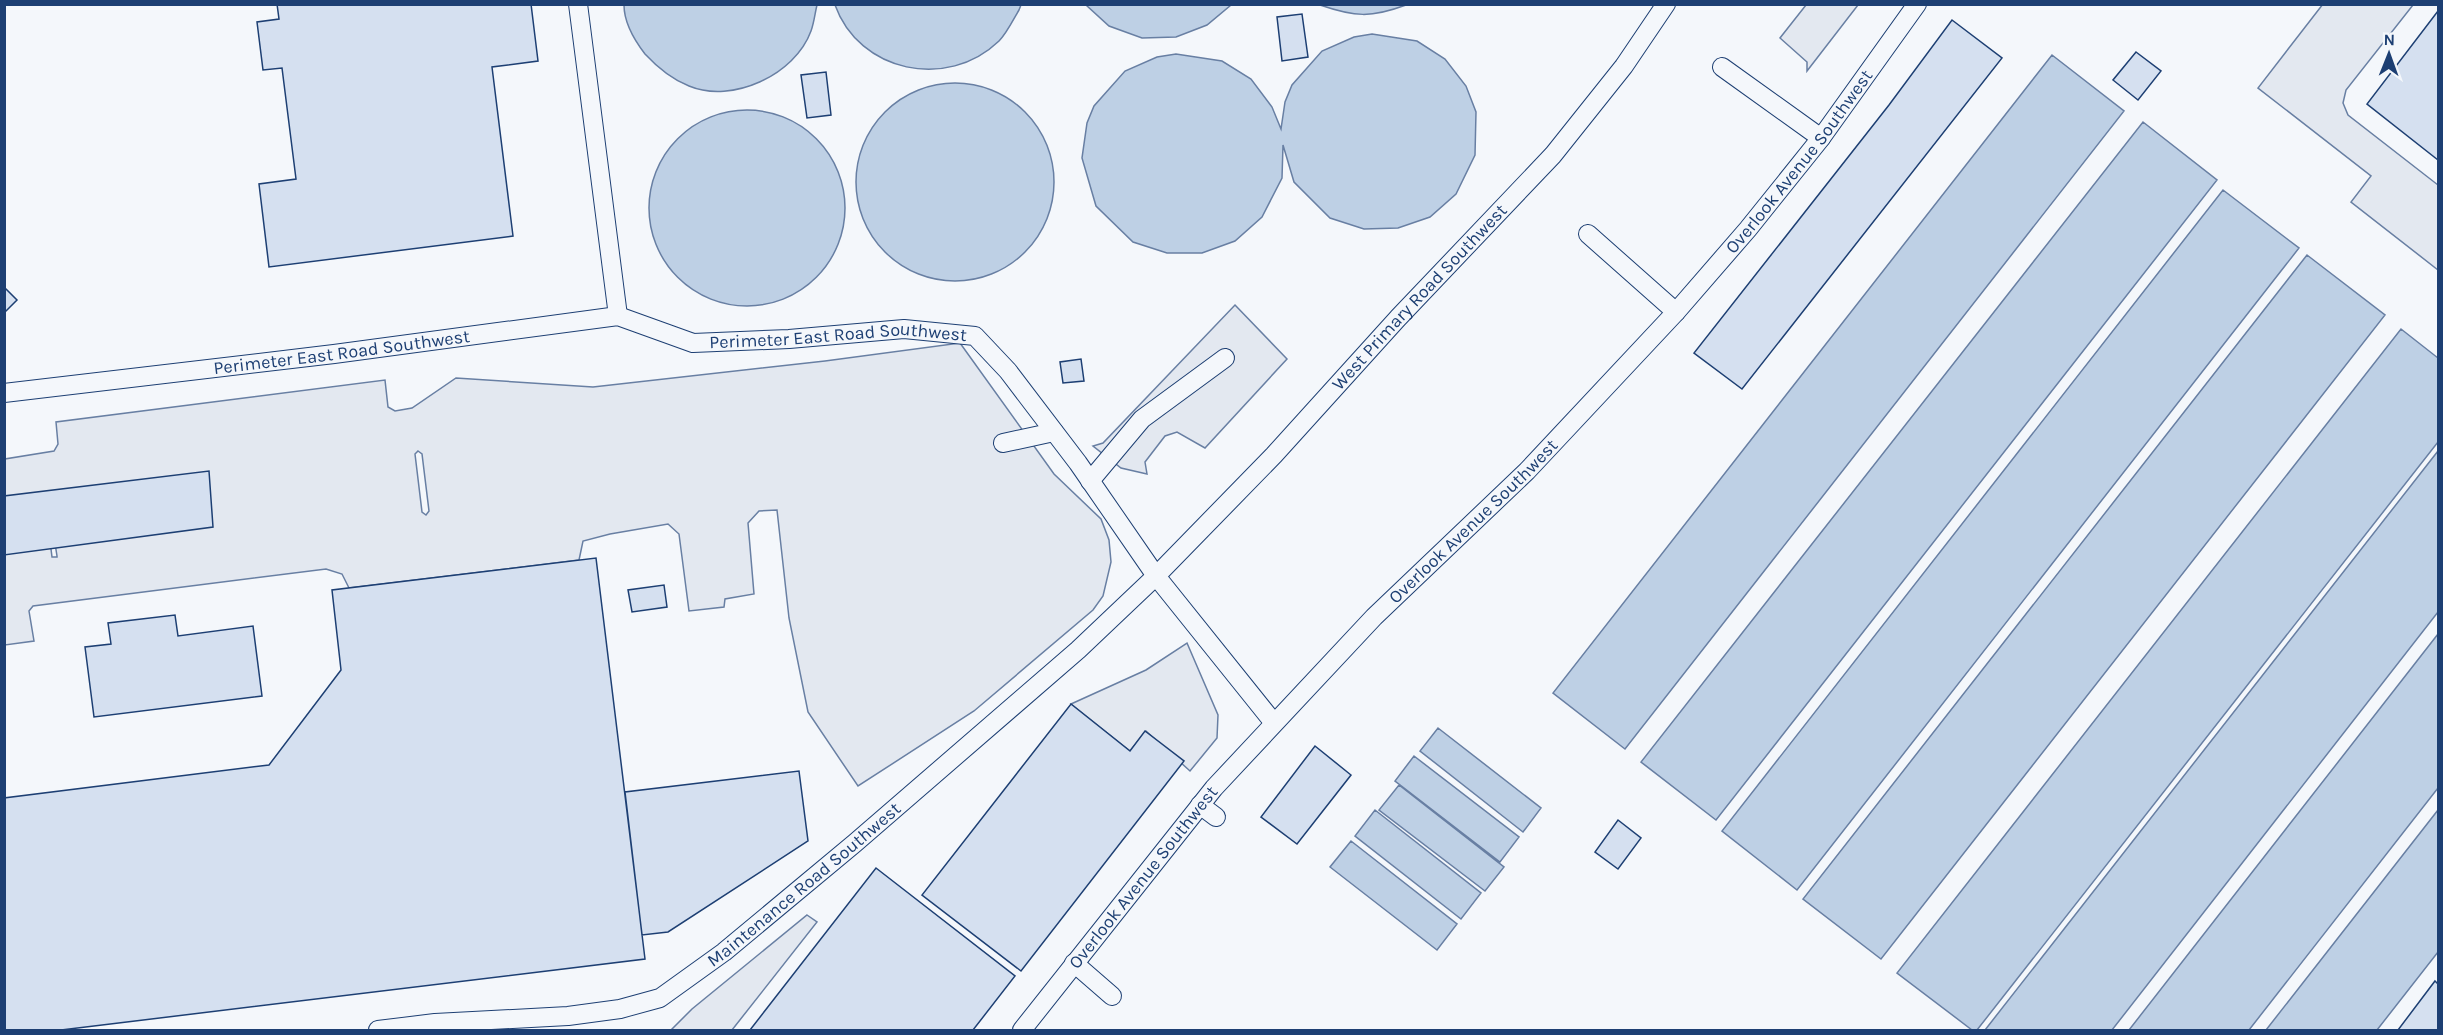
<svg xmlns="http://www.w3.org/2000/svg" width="2443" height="1035" font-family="Karla,sans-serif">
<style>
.parking{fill:#e3e8f0;stroke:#687fa3;stroke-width:1.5;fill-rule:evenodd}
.water{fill:#bed0e5;stroke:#687fa3;stroke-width:1.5}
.building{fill:#d5e0f0;stroke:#1d3f73;stroke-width:1.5}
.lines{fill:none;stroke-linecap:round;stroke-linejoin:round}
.service-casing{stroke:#1d3f73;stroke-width:20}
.service{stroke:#f4f7fb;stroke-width:18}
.labels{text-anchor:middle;stroke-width:4.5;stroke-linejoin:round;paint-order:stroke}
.street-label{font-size:18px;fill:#1d3f73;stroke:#f4f7fb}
</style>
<rect width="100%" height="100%" fill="#f4f7fb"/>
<path class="parking" d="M2323,4L2413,5L2346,90L2343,103L2348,115L2438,185V270L2351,202L2371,176L2258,88Z
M1806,5H1858L1807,71V62L1780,38Z
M1235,305L1287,359L1205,448L1177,432L1165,436L1145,462L1147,474L1121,468L1093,446L1103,443Z
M960,343L1054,474L1101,519L1109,540L1111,562L1103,596L1093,610L974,711L858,786L808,712L789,618L777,510L759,511L748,523L754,594L725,599L724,607L689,611L679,534L668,524L610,534L583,541L579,560L349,588L342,574L326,569L33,606L29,611L34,641L5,645V459L54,451L58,444L56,422L385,380L388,407L395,411L412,408L456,378L593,387L825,361ZM418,451L422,454L429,511L426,515L422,512L415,454ZM48,499L57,556V557H52L45,501Z
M1187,643L1218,715L1217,738L1190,771L1146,731L1130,751L1071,704L1146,670Z
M807,915L817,922L732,1030H671L692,1009Z"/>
<path class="water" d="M624,5L817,4V5C815,13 814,23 811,31C795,75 732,104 689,86C671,79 658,68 645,54C635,41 624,22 624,5Z
M835,5V4L1021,5L1019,10C1013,20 1007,33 999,41C947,91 859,72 835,5Z
M1086,5H1231L1207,25L1176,37L1142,38L1109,26Z
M1320,5H1406C1371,18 1355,17 1320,5Z
M1372,34L1417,41L1445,59L1466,86L1476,112L1475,155L1456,194L1430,217L1398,228L1364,229L1330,218L1294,182L1283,145L1282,178L1262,217L1235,241L1202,253H1167L1133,242L1096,206L1082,158L1087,123L1094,106L1125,71L1157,57L1176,54L1222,61L1251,79L1272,107L1281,129L1285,102L1292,85L1322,51L1354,37Z
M2052,55L2124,111L1625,749L1553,693Z
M856 182a99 99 0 1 1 198 0a99 99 0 1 1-198 0Z
M649 208a98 98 0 1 1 196 0a98 98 0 1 1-196 0Z
M2143,122L2217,180L1716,820L1641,762Z
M2223,190L2299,248L1797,890L1722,831Z
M2307,255L2385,315L1881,959L1803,899Z
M2401,329L2438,358V442L1977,1030H1972L1897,973Z
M2438,451V612L2112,1030H1985Z
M2438,634V788L2249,1030H2129Z
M1438,728L1541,808L1523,832L1420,751Z
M1414,756L1519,837L1500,862L1395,781Z
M1399,785L1504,867L1485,891L1379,810Z
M1375,810L1481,893L1461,919L1355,836Z
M2438,810V952L2377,1030H2266Z
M1351,841L1457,924L1437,950L1330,867Z"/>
<path class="building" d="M277,4H531L538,61L492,67L513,236L269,267L259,184L296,179L282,68L263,70L257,22L279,19Z
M2438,11V160L2367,104Z
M1302,14L1308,57L1282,61L1277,17Z
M1952,20L2002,58L1742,389L1694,353L1889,105Z
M2136,52L2161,71L2138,100L2113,80Z
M826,72L831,115L807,118L801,75Z
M4,287L17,300L4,313Z
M1081,359L1084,381L1063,383L1060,362Z
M209,471L213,527L4,555V496Z
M596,558L645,959L61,1030H4V798L269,765L341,670L332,590Z
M664,585L667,607L632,612L628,590Z
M175,615L178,636L253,626L262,696L94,717L85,647L111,644L108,623Z
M1071,704L1130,751L1145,731L1184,761L1021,971L922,895Z
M1315,746L1351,775L1297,844L1261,817Z
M799,771L808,841L668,932L642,935L625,792Z
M1618,820L1641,838L1618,869L1595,852Z
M876,868L1015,976L973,1030H750Z
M2435,981L2438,984V1030H2398Z"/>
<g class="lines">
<defs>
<g id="service">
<path d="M578,4L618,316"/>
<path d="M1722,67L1821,138"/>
<path d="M1588,234L1676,312"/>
<path id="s1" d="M4,393L334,354L618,316L693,343L789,339L904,329L975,336L1008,371L1078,463L1156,576L1274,723"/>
<path d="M1003,443L1054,432"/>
<path d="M1090,481L1142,419L1225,358"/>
<path d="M1200,805L1216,817"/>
<path d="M1074,963L1112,996"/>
<path id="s2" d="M378,1030L435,1023L568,1016L620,1009L660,998L724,952L855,843L1078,650L1156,576L1274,455L1398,318L1553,155L1624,66L1666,4"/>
<path id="s3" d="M1022,1030L1214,788L1374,617L1527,471L1676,312L1748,229L1821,138L1917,4"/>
</g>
</defs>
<use href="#service" class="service-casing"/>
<use href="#service" class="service"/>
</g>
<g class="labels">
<g class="street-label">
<text dy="6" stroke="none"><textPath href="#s3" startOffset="1167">Overlook Avenue Southwest</textPath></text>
<text dy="6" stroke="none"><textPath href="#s2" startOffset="1320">West Primary Road Southwest</textPath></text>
<text dy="6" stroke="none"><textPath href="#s1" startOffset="844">Perimeter East Road Southwest</textPath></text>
<text dy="6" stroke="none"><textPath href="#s1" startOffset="340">Perimeter East Road Southwest</textPath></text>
<text dy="6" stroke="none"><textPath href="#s3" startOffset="681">Overlook Avenue Southwest</textPath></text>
<text dy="6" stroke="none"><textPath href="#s3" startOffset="195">Overlook Avenue Southwest</textPath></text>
<text dy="6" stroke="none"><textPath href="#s2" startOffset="468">Maintenance Road Southwest</textPath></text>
</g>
</g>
<rect width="2443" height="1035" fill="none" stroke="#1d3f73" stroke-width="12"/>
<g transform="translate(2389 54) rotate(1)" stroke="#f4f7fb" stroke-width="4.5" paint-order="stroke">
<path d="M0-4.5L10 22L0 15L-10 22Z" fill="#1d3f73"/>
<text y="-9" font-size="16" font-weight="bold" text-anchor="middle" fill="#1d3f73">N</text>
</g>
</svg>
